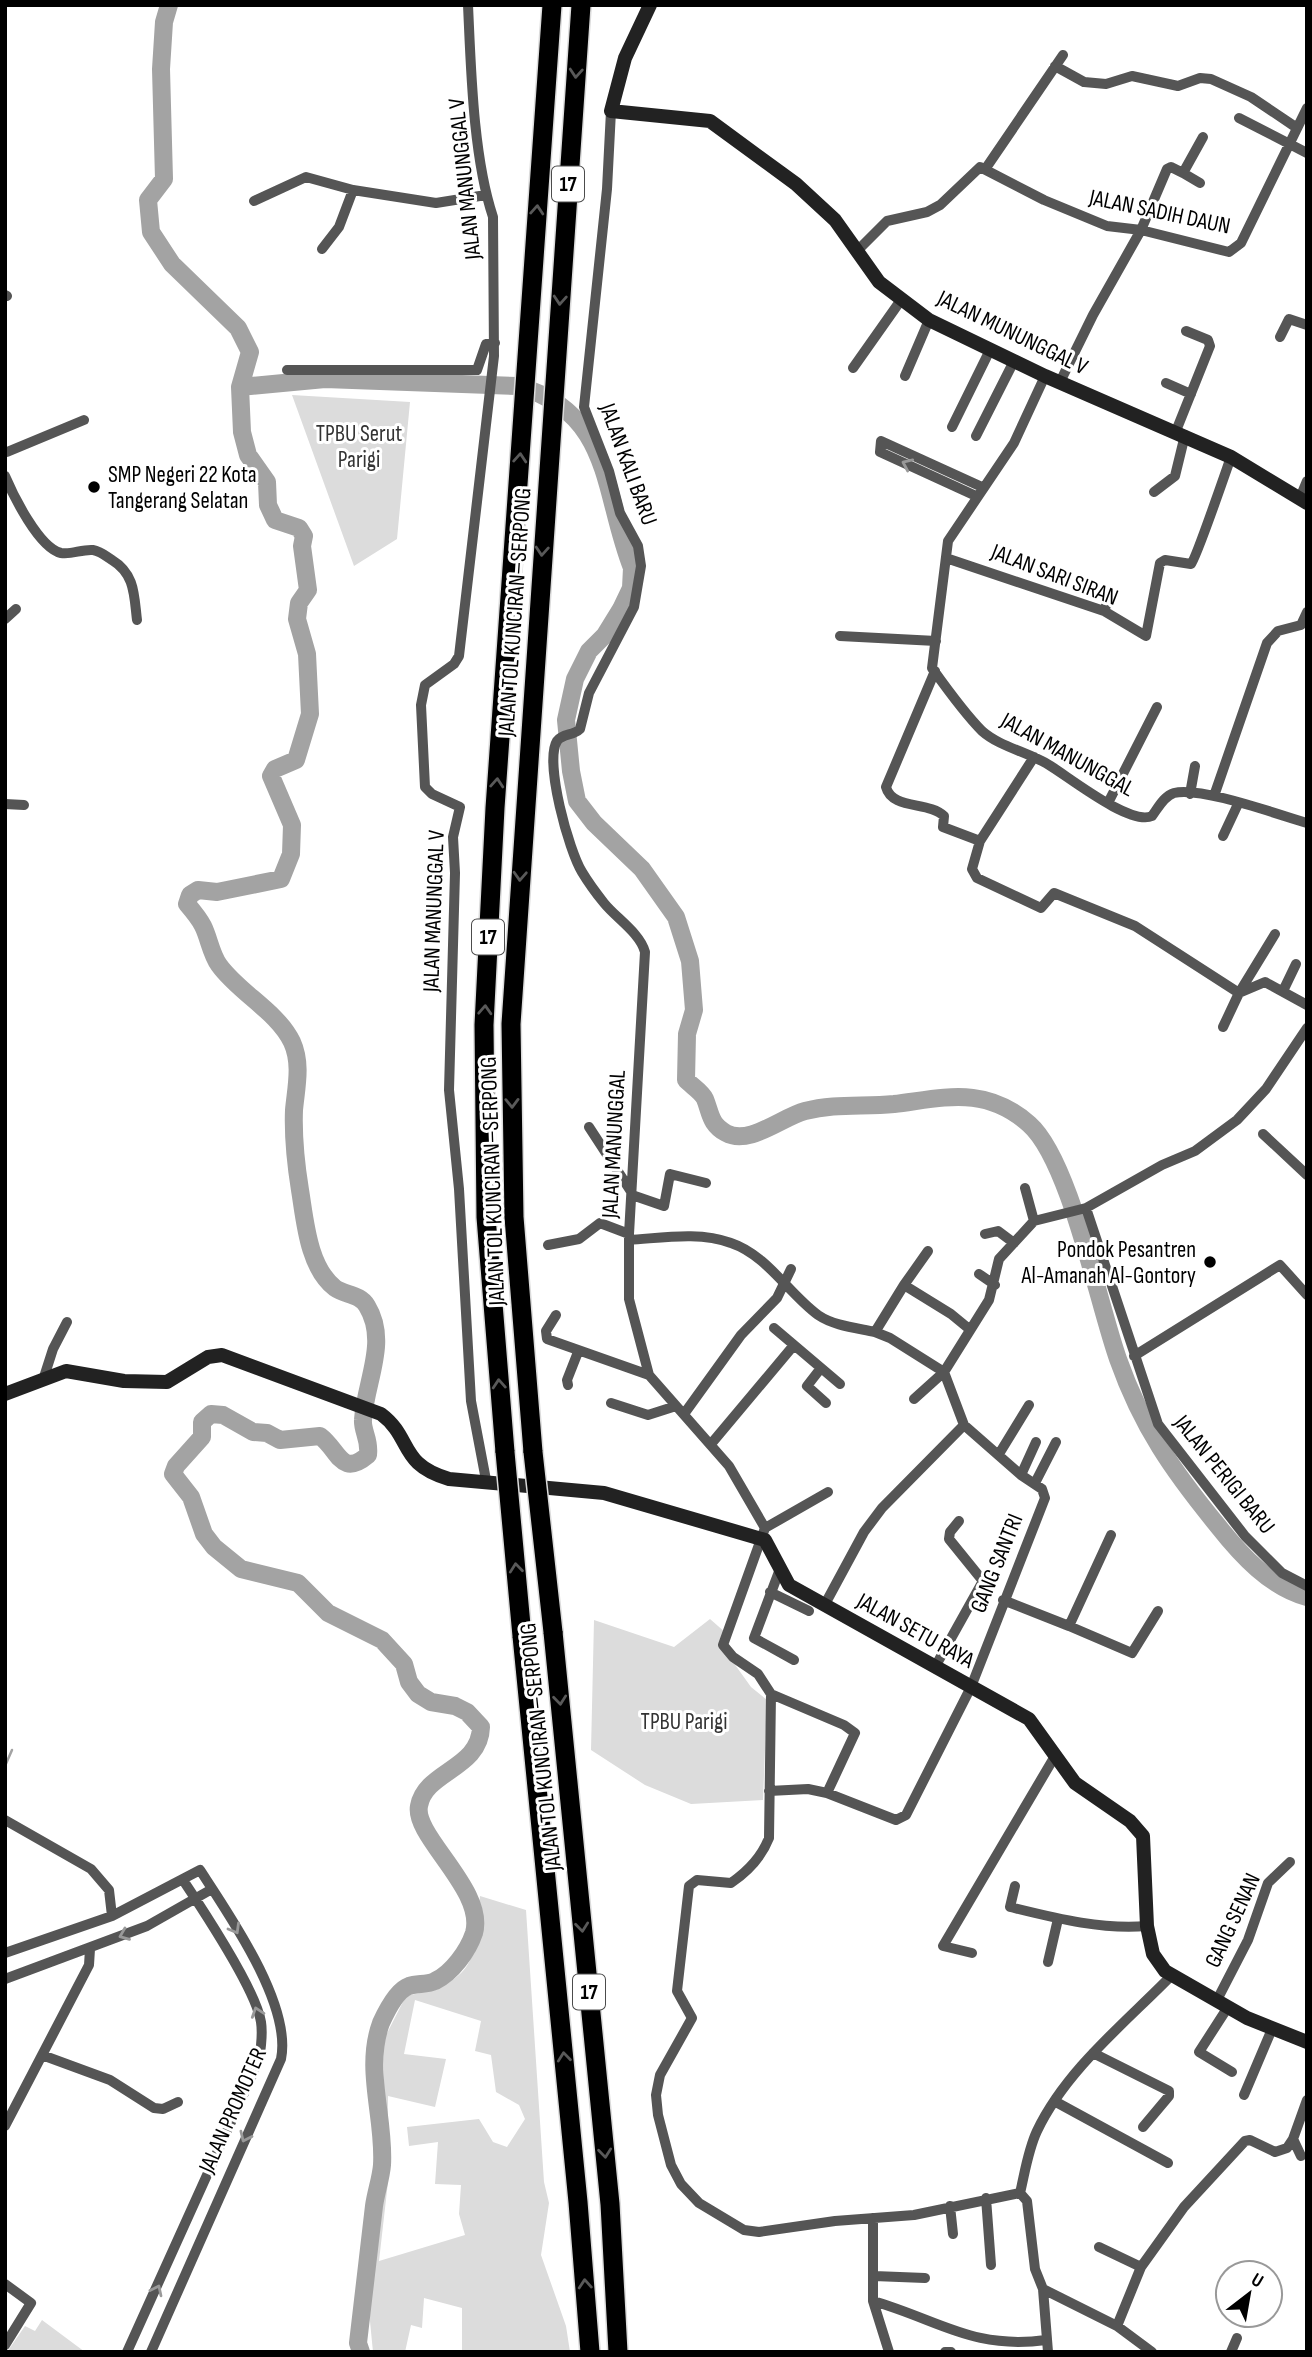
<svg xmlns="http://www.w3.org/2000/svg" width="1312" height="2357" font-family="'Sofia Sans Condensed',sans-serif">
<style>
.green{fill:#dcdcdc;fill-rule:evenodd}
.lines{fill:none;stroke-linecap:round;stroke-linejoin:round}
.stream{stroke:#a3a3a3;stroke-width:2.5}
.river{stroke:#a3a3a3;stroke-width:18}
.highway-casing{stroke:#dbdbdb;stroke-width:22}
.street{stroke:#555;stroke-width:10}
.secondary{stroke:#222;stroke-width:14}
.highway{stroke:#000;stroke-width:19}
.highway-bridge-casing{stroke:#dbdbdb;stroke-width:22;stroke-linecap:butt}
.highway-bridge{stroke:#000;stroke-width:19}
.oneway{stroke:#595959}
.oneway2{stroke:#999}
.poi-dot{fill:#000;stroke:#fff;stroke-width:2.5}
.labels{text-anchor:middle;stroke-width:6;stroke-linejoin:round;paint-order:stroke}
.shield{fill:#fff;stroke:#4c4c4c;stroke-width:2}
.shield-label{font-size:21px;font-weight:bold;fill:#000}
.street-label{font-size:23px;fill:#000;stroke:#fff}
.park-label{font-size:23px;fill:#333;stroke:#fff}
.poi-label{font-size:23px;fill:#000;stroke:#fff;text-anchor:start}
</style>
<rect width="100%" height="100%" fill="#fff"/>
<path class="green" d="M292,395L410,402L397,539L354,566Z
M710,1619L726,1633L723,1648L751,1687L767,1700L763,1800L691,1804L645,1785L591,1750L594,1620L674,1647Z
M480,1896L526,1910L544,2182L549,2203L541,2255L566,2326L570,2352H462V2308L424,2298L422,2328L411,2325L405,2352H373L368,2301L386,2174L383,2041L406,1996C475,1982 476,1961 480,1896ZM415,2000L481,2021L475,2051L491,2055L496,2092L519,2105L525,2119L507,2147L493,2142L479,2119L407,2127L409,2146L438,2142L435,2184L461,2185L459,2214L465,2235L379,2261L388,2182V2096L435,2107L446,2059L404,2054Z
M42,2320L85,2352H7L25,2326L35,2331Z"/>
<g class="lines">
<path class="stream" d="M5,1766L12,1750"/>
<path class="river" d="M169,5L164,22L161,69L164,179L148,200L151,232L172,264L238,328L250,352L240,387L325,379L518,386C613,413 602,492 632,568L631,588L621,609L605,635L589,651L575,679L566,720L571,771L577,801L594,823L642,869L676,917L690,961L694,1010L687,1034L686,1080C692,1086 702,1092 705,1099C711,1114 710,1124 726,1133C749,1146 782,1117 805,1111C835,1103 863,1107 894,1104C944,1098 985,1085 1029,1124C1070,1160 1098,1303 1118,1359C1142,1427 1173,1471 1218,1526C1241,1555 1270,1587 1307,1597
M240,387L242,432L248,455L267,482L268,505L275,520L299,528L304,536L302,546L308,590L299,603L297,619L307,654L310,714L296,760L275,769L271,776L292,825L291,854L281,879L217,892L198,890L190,895L187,904C193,911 199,918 203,926C209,938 211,954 219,965C239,993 277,1011 292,1042C302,1064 296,1088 294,1110C293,1135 296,1165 300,1190C305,1220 308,1267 335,1288C345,1295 360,1294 367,1306C389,1342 365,1382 363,1420C362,1431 370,1439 368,1455C341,1478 339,1450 320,1436L280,1440L267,1433L253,1432L223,1415L211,1414L202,1422V1437L176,1466L173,1474L191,1497L204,1534L214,1547L241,1569L298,1583L328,1613L382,1640L404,1664L409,1682L418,1694L431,1702L455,1706L467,1712L481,1727C480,1769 425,1771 419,1806C413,1836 486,1890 474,1933C468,1951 452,1973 435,1981C427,1985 417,1983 409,1986C397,1990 386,2012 381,2023C364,2069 385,2118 382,2165C381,2178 376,2192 374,2206C369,2252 363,2297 358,2343L361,2352"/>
<defs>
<path id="highway" d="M505,1452L486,1217L484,1025L495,808L552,5
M533,1452L514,1217L511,1024L581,5
M553,1632L610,2204L618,2352
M522,1636L578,2202L590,2352"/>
</defs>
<use href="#highway" class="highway-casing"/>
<path class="street" d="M468,5C471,69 473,157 493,217L494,356L459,656L454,664L425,685L421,705L425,787L432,794L460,807L453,837L455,873L449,1090L459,1189L471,1401L486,1480
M1055,66L1084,82L1106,84L1132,76L1178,86L1200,78L1211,79L1251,97L1297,128
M611,111L607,189L584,407L609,471L620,513L638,546L641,566L634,607L589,693L580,729C573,736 563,733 557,741C544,762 569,851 582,872C588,882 596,893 604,903C616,918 640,933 645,952L629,1234V1299L649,1375L729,1466L765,1528L723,1645L733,1657L758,1674L771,1694L844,1725L855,1733L827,1793
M1239,118L1307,153
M986,168L1063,55
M1183,173L1200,183
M254,201L306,177L353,190L436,203L486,195
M322,249L339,227L353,190
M857,251L887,221L927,212L940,205L980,167L1044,200L1107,226L1141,230L1229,252L1241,243L1307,108
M5,295L7,296
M1280,337L1289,319L1307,325
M853,368L901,300
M287,370H477L486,344L495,343
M905,376L929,320
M1045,376L1014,443L948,541L932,668C947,689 964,713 982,731C1000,747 1028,752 1049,765C1069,777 1130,826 1152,816C1158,808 1164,796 1174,793C1200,786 1279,815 1307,823
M1060,382L1093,315L1141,230L1167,169L1171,167L1183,173L1203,137
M1166,383L1191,394
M952,427L990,350
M1176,431L1210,346L1208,340L1186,331
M976,436L1014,361
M7,452L84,420
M5,476C13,495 39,548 61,553C71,555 82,549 93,550C100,551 106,556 112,560C135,574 134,595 137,620
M1154,492L1175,476L1185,435
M976,496L880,452L881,441L982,487
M1300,498L1307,481
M946,558L1104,611L1146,636L1160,563L1165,560L1191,564C1196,559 1226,471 1231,457
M1104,611L1111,593
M5,619L16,609
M840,636L936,641
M935,671L886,787C892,810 929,801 944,816L943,827L980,841
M1034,757L980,841L972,869L977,878L1041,908L1054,893L1135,926L1239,993L1265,982L1307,1005
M1190,794L1195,766
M1214,796L1267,643L1278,631L1301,625L1307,612
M1108,803L1157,707
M5,804L24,805
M1223,836L1238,804
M1283,991L1296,964
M1223,1027L1239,993L1275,934
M589,1127L632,1193
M1263,1134L1307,1175
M1025,1188L1034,1221
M632,1195L664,1206L670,1174L706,1183
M1086,1208L1158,1424L1245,1536L1282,1573L1307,1586
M985,1234L998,1231L1014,1243
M629,1240C662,1238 699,1231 731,1243C767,1255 789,1294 818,1315C834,1326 857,1328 875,1332L904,1285L951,1314L968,1328
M548,1245L579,1239L600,1223L629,1234
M979,1274L995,1285
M904,1285L928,1251
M556,1315L546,1331L547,1339L649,1375
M774,1328L840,1384
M875,1332L890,1338L944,1372L914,1399
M1134,1356L1280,1265L1307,1295
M821,1368L807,1386L826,1403
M44,1377L53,1349L67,1322
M568,1385L567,1380L578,1352
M611,1403L648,1415L676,1406
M684,1414L741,1335L777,1298L791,1269
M711,1444L794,1345
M999,1454L1029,1405
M1021,1475L1036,1442
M1035,1483L1056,1442
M765,1528L828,1492
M780,1569L754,1638L794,1660
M770,1592L809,1611
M1003,1600L1069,1626L1111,1535
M824,1606L864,1532L882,1508L964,1425L944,1372L989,1300L999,1259L1034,1221L1086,1208L1162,1165L1195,1151L1237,1120L1266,1089L1307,1028
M1069,1626L1132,1653L1158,1611
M935,1667L983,1581L949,1539L950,1532L959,1521
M771,1694L769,1838C762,1856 747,1872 731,1883L697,1880L689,1886L677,1991L692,2018L660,2075L656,2095L658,2115L671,2165L681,2184L699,2203L744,2230L759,2232L835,2221L914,2215L1020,2193
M769,1791L808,1789L827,1793L896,1820L906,1815L971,1687L1045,1498L1042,1489L1021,1475L964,1425
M5,1820L91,1869L109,1890L112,1916
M1015,1886L1010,1907C1055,1918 1101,1930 1147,1926
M5,1953L112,1916L200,1870C230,1916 292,2005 281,2059L151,2352
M972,1953L943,1946L1055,1756
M1048,1962L1058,1919
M5,1979L147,1926L212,1889
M1217,2000L1248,1940L1268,1883L1290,1862
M1228,2007L1199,2052L1232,2072
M1093,2053L1169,2091V2096L1143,2127
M42,2055L110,2080L154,2108L163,2109L178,2102
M1244,2095L1272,2029
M1056,2102L1168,2163
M5,2126L89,1965L90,1949
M1301,2156L1293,2139L1307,2100
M1020,2193C1025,2172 1028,2150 1037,2131C1066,2070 1125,2023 1171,1976
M1020,2193L1027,2201L1035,2269L1043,2289L1048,2352
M986,2198L991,2265
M950,2206L953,2234
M873,2218V2301L889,2352
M1099,2247L1141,2267
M874,2276L925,2278
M5,2284L31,2303L5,2345
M1043,2289L1117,2326L1152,2352
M873,2301C939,2320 973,2350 1046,2340
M1117,2326L1141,2267L1184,2207L1245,2141L1250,2140L1275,2152L1287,2148L1293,2139
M127,2352L259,2060C261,2048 263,2035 261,2022C256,1990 203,1910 183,1880
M945,2352H951
M1231,2352L1237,2338"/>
<path class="secondary" d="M650,5L625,58L611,111L710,121L796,184L835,220L879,282L929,320L1045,376L1231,457L1307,503
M5,1394L66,1371L124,1381L167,1382L208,1357L222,1355L381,1414C413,1438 398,1464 449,1479L604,1493L765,1540L789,1585L1029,1719L1075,1783L1130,1821L1143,1836L1147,1926L1153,1954L1165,1971L1247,2018L1307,2042"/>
<use href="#highway" class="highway"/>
<defs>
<path id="highway-bridge" d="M505,1452L522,1636
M533,1452L553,1632"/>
</defs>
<use href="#highway-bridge" class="highway-bridge-casing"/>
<use href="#highway-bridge" class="highway-bridge"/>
</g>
<defs><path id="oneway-chevron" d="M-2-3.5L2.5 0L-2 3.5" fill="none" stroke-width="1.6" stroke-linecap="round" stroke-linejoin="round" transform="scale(1.75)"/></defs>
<g class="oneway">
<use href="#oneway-chevron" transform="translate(576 73) rotate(94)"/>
<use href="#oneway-chevron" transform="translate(537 210) rotate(-86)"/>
<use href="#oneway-chevron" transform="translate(560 300) rotate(94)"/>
<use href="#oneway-chevron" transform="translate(520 458) rotate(-86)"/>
<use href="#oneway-chevron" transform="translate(542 551) rotate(94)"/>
<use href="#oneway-chevron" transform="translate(497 783) rotate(-86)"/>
<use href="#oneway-chevron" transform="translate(520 876) rotate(93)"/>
<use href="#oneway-chevron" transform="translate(485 1010) rotate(-87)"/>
<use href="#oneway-chevron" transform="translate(512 1103) rotate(89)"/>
<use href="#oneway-chevron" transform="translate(499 1384) rotate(-94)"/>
<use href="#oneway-chevron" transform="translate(516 1568) rotate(-96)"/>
<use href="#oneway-chevron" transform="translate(560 1700) rotate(84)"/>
<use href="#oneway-chevron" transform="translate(582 1927) rotate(84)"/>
<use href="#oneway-chevron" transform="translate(564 2057) rotate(-96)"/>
<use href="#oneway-chevron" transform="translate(605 2153) rotate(84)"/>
<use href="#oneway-chevron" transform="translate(585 2284) rotate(-94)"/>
</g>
<g class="oneway2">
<use href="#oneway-chevron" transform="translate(907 464) rotate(-156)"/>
<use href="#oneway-chevron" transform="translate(235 1929) rotate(60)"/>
<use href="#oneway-chevron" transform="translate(124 1935) rotate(158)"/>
<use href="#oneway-chevron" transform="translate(257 2012) rotate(-109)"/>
<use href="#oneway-chevron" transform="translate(245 2137) rotate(115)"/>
<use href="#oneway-chevron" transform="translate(157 2290) rotate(-64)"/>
</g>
<g class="poi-dot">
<circle cx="94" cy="487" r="7"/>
<circle cx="1210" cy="1262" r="7"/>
</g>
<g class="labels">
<g class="shield">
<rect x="552" y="166.5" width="32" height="35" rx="5"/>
<rect x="472" y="919.5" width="32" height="35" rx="5"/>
<rect x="573" y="1974.5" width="32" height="35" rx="5"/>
</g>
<g class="shield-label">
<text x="568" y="191">17</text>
<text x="488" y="944">17</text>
<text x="589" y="1999">17</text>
</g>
<g class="street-label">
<text transform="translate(464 179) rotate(-96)" y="8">JALAN MANUNGGAL V</text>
<text transform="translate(1160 211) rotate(12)" y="8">JALAN SADIH DAUN</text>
<text transform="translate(1013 332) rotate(26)" y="8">JALAN MUNUNGGAL V</text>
<text transform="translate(629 464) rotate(70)" y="8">JALAN KALI BARU</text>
<text transform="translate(1055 574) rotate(21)" y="8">JALAN SARI SIRAN</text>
<text transform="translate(514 612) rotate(-86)" y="8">JALAN TOL KUNCIRAN–SERPONG</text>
<text transform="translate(1068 754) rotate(29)" y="8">JALAN MANUNGGAL</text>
<text transform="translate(433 911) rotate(-88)" y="8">JALAN MANUNGGAL V</text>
<text transform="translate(613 1144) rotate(-87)" y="8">JALAN MANUNGGAL</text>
<text transform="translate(492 1181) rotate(-92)" y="8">JALAN TOL KUNCIRAN–SERPONG</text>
<text transform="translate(1225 1474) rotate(51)" y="8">JALAN PERIGI BARU</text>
<text transform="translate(996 1563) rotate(-68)" y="8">GANG SANTRI</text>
<text transform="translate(916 1630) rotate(29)" y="8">JALAN SETU RAYA</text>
<text transform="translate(540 1747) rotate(-96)" y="8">JALAN TOL KUNCIRAN–SERPONG</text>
<text transform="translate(1232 1920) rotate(-65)" y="8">GANG SENAN</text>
<text transform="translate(232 2110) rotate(-66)" y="8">JALAN PROMOTER</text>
</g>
<g class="park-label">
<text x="359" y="441">TPBU Serut<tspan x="359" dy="26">Parigi</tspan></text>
<text x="684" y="1729">TPBU Parigi</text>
</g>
<g class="poi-label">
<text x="108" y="482">SMP Negeri 22 Kota<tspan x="108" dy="26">Tangerang Selatan</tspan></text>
<text x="1196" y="1257" text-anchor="end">Pondok Pesantren<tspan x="1196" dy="26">Al-Amanah Al-Gontory</tspan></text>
</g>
</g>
<rect width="1312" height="2357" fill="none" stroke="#000000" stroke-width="14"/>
<g transform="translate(1249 2294) rotate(31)"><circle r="33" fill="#ffffff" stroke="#999999" stroke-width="2"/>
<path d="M0-5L12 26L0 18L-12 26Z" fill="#000000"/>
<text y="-10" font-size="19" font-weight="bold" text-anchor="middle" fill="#000000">U</text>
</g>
</svg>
